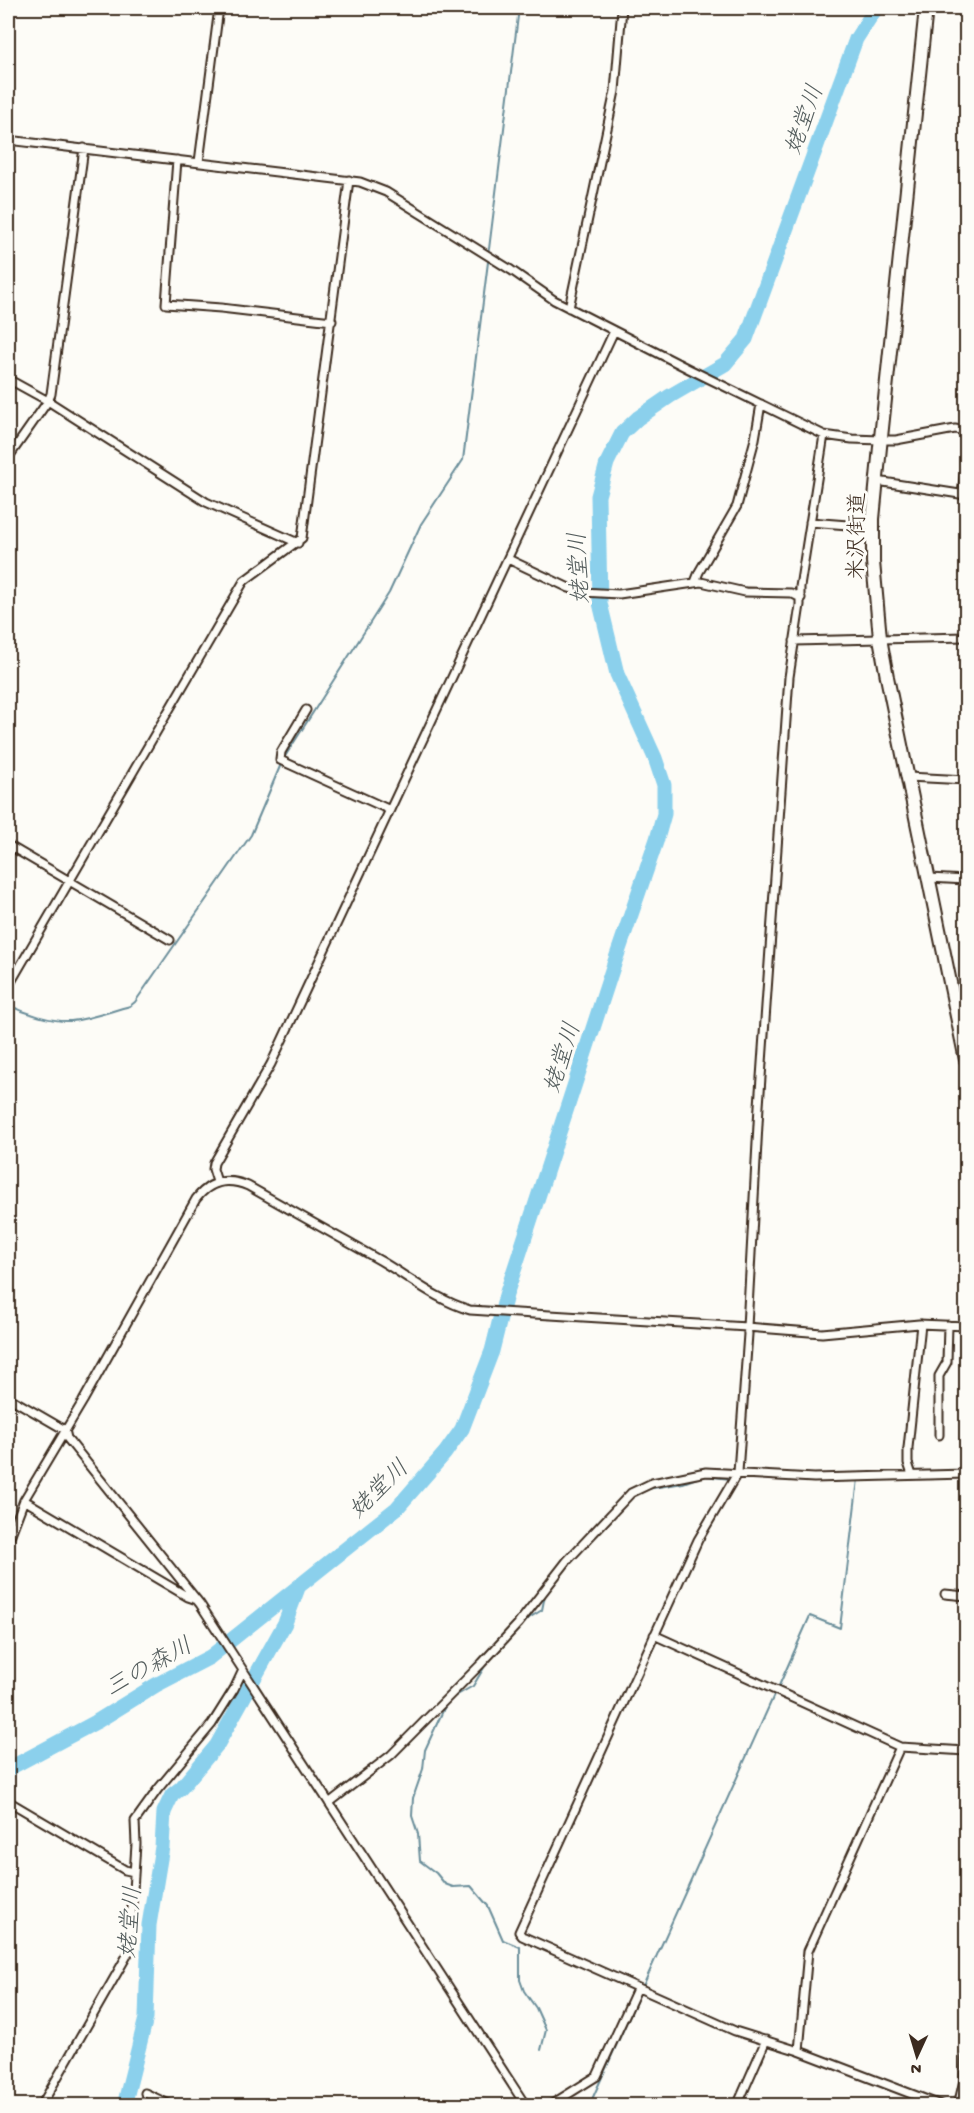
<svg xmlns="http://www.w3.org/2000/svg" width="974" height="2113" font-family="'Gochi Hand','Klee One',sans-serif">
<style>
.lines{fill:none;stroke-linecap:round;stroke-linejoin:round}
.stream{stroke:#6b8e9a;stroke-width:2}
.river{stroke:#8bd0ec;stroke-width:15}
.street-casing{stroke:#3b2a1e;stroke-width:11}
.highway-casing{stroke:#3b2a1e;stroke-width:16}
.street{stroke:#fdfcf7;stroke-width:7}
.highway{stroke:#fdfcf7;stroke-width:12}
.labels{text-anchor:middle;stroke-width:6;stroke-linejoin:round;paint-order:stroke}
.street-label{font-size:22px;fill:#3b2a1e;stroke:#fdfcf7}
.water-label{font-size:24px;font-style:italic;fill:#535c5c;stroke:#fdfcf7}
</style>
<rect width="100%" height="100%" fill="#fdfcf7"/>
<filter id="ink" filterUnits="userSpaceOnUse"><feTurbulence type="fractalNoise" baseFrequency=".0167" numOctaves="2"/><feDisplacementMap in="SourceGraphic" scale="12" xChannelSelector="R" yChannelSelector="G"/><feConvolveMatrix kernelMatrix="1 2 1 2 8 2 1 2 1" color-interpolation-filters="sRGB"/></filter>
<g filter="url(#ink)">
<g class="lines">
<path class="stream" d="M489,249L519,8
M284,758L389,593L421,524L463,460L488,262
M8,1005C25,1013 51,1022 71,1021C90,1019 111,1011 130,1006L135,1002L251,835L281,764
M647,1489L683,1483L703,1476L731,1479
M563,1572L575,1558
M521,1626L529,1618L542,1610L545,1595
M494,1654L515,1632
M778,1688L810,1616L840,1628L858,1479
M452,1698L473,1686L488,1661
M446,1704L425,1750L423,1769L413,1798L412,1816L418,1834L420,1861L436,1873L445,1884L453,1887L471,1886L488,1906L503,1940L520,1947V1980L524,1991L536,2008L546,2030L541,2050
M589,2106L775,1693"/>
<path class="river" d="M8,1769L96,1722L156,1685L210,1657L397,1508L445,1453L462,1429L492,1351L506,1295L612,970L657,839L664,814V785L655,758L617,674L600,603L598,496L607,463L622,433L638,418L670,396L725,364L746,339L856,39L876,8
M124,2106L146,2018L149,1925L162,1847L164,1812L172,1795L181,1788L217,1745L285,1623L298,1588"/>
<defs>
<path id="street" d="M8,140L360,182L386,192L511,270L554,300L689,369L824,435L852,439L881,440H896L955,429L966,431
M177,160L166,304L221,308L332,321
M199,162L219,8
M569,308L615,91L622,8
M8,379L48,401L206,502L298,543
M824,435L800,587V605L789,677L759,1106L747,1327L748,1334L738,1472L698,1540L519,1932L522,1936L735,2031L799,2051L943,2106
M8,458L48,401L51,394L84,148
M877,481L966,495
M962,495L966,459
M810,522L873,527
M508,559L569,588L582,592L619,594L701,582L745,592L791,593L801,598
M695,582L699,572L737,506L755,439L761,404
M794,641L966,637
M306,710L281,752L280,760L390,810
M908,777L966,780
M8,845L170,940
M929,878L966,880
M8,987L244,581L302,538L349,180
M217,1182L213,1169L214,1163L271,1064L614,331
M8,1397L65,1430L67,1438L200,1604L526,2106
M939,1435V1376L947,1362L948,1325
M912,1475L908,1463V1448L921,1324
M24,1500L188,1597L197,1600
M8,1542L24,1500L83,1401L196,1199C210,1181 227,1177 248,1186C293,1211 337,1236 381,1261C410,1278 438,1301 470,1310L747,1327L822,1333L919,1324L966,1326
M945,1594L966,1596
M654,1635L900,1747L966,1751
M8,1801L125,1870L134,1872
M329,1803L391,1755L482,1663L518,1624L567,1561L631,1493L652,1483L706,1472L814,1478L966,1474
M799,2051L808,1951L900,1747
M145,2093L173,2106
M41,2106L129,1952L136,1844L135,1821L158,1789L212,1724L234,1689L243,1670
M549,2106L597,2076L637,1989
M737,2106L766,2040
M958,2106L964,2080L966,2052"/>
<path id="highway" d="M926,8L880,447L873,519V562L880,638L887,677L966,1060"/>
</defs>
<use href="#street" class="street-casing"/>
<use href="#highway" class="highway-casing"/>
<use href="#street" class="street"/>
<use href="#highway" class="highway"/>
</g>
</g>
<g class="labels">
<g class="street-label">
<text transform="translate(855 536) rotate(-89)" y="8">米沢街道</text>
</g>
<g class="water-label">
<text transform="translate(803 119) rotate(-70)" y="8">姥堂川</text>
<text transform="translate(578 568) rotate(-93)" y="8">姥堂川</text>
<text transform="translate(561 1057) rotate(-72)" y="8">姥堂川</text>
<text transform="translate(378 1488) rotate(-44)" y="8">姥堂川</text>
<text transform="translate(148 1666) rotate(-29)" y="8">三の森川</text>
<text transform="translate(129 1922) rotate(-85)" y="8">姥堂川</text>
</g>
</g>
<rect width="974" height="2113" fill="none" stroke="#fdfcf7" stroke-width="30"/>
<rect x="15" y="15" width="944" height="2083" fill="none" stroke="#3b2a1e" stroke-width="2" filter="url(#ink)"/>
<g transform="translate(917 2056) rotate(184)" stroke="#fdfcf7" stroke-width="4.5" paint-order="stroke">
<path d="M0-4.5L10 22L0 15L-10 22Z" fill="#3b2a1e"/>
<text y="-9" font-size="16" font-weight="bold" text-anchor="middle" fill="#3b2a1e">N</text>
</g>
</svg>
